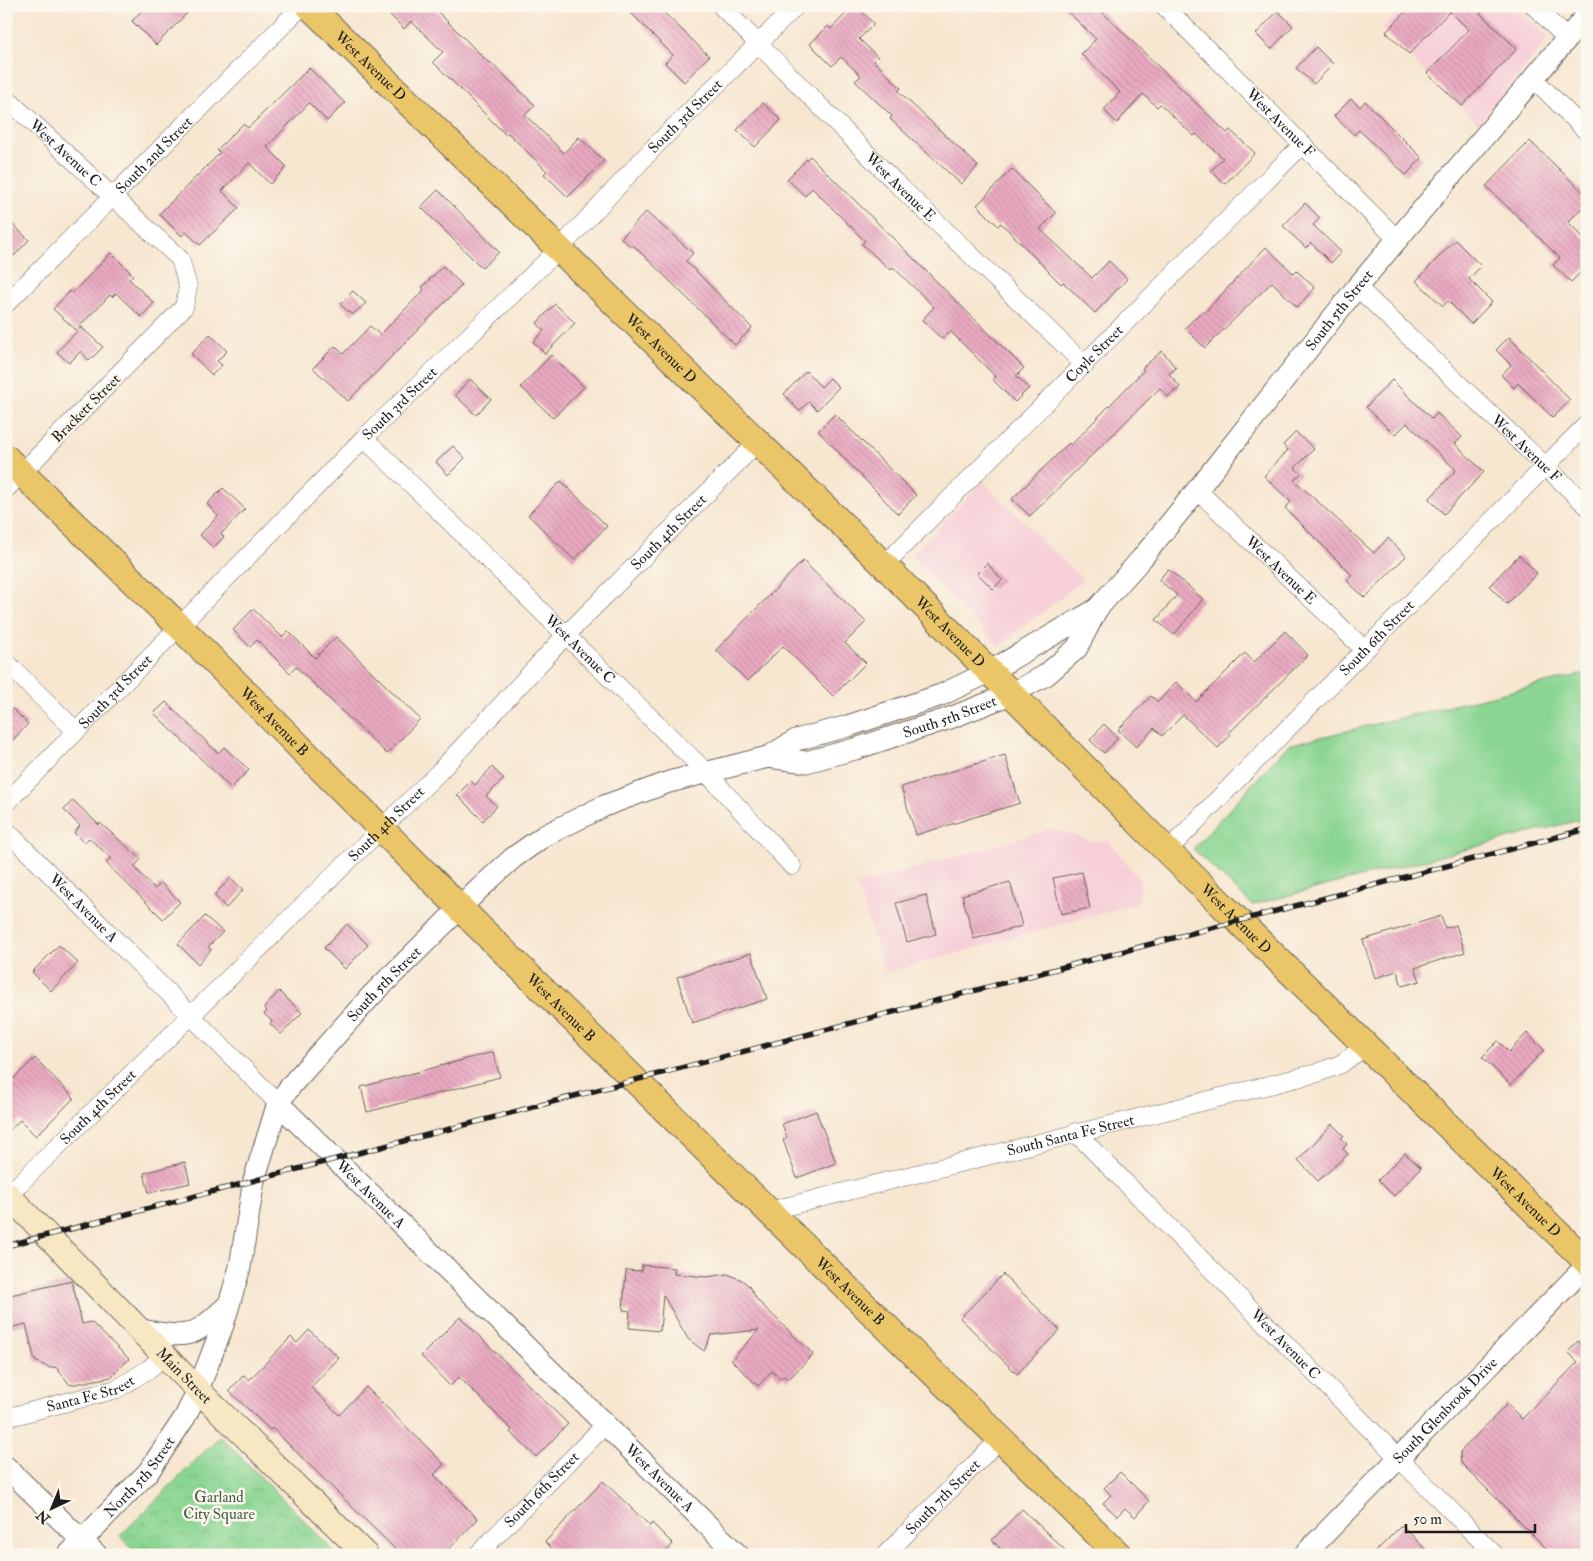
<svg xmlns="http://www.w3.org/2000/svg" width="1593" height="1561" font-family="'IM FELL Double Pica',serif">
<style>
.built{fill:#f6cfd8}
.grass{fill:#8ad592;stroke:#537857}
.park{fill:url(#park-crowns);stroke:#537857}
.building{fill:url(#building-back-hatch)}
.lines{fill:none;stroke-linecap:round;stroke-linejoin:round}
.minor-casing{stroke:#69635b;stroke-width:19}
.tertiary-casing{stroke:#69635b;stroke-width:23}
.secondary-casing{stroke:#69635b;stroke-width:26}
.primary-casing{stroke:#69635b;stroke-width:28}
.minor{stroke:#fff;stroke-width:18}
.tertiary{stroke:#fff;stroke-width:21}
.secondary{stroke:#f7e8c3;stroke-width:24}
.primary{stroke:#ebc669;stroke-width:26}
.rail-casing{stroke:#1c1c1c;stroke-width:5.5}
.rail{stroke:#fbf7ec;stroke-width:4;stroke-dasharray:11;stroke-linecap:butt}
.labels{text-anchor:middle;stroke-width:5;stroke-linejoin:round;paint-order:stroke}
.street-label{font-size:15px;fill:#1c1c1c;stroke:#fbf7ec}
.park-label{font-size:15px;fill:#425d45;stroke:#fbf7ec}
</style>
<defs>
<pattern id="park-crowns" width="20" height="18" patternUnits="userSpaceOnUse" patternTransform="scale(1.25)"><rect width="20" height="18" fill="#8ad592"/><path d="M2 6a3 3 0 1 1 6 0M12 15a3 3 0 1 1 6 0" fill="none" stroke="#76b67d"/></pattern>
<pattern id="building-back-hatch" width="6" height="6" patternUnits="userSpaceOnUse" patternTransform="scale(1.25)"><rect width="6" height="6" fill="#e9a9c1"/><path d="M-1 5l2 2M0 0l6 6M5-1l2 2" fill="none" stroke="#c791a5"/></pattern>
</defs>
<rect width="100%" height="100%" fill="#fbf7ec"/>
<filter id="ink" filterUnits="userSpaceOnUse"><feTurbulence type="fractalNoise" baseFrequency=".02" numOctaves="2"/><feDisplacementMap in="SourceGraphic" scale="10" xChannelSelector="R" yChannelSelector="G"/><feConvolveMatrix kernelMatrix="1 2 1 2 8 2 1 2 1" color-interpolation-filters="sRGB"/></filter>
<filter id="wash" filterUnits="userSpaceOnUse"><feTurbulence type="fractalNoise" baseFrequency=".0096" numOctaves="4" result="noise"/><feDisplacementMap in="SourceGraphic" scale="20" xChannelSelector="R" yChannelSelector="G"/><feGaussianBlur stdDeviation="1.12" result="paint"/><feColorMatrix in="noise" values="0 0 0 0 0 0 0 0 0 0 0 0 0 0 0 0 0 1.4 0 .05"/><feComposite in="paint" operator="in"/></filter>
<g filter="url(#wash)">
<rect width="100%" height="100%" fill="#f7e6d0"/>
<path class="built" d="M1404,6H1516L1548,38L1479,124L1381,29Z
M983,482L1083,580L999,646L911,556Z
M1052,829L1093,841L1108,840L1141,882L1139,903L885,973L857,885Z"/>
<path class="grass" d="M1587,673V818L1252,905L1193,849L1288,745Z"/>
<path class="park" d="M220,1436L338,1555H139L120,1536Z"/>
<g id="blocks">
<path class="building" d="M146,6H194L156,45L132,21Z
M381,6H432L489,63L490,62L535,105L525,115L564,153L579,137L604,161L568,197L544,174L547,171L508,133L506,135L433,62L443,52L411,21L404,29Z
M624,6H657L709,56L684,82L665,63L673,55Z
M853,6H857L874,24L859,39L878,57L874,61L901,88L898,91L978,166L961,184L890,119L892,116L855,81L861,76L841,57L832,66L810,44L828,26L831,29Z
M1062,6H1096L1227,133L1230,130L1255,153L1225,184L1211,171L1223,158L1196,134L1194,136L1160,104L1157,107L1143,94L1117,123L1104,110L1120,92L1081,54L1096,39Z
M1411,6H1487L1480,13L1517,49L1462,106L1427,73L1469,30L1450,11L1409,54L1386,32Z
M1278,11L1293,26L1271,49L1256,34Z
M1316,47L1333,64L1314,84L1296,68Z
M309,68L345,103L327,121L309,103L267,147L287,167L270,184L249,163L222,191L239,208L200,245L186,232L182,236L159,214L220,153L217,150L243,124L248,128Z
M1351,99L1360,107L1365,101L1422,158L1406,175L1359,130L1354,135L1334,116Z
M763,103L781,120L755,147L737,130Z
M1530,141L1587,196V203L1568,222L1587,241V266L1571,282L1553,265L1560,258L1486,186Z
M810,156L1024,368L1016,376L1029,388L1015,402L993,380L996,377L950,331L942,339L922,320L934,307L893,267L890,270L862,244L865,241L812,188L805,196L787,179Z
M1012,169L1056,213L1040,229L1092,278L1109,261L1127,279L1095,313L1063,282L1061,284L1001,223L998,226L977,205Z
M438,190L499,252L482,268L421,207Z
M1305,203L1320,218L1313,225L1341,252L1331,263L1311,243L1306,248L1283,226Z
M646,212L693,253L686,261L752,328L735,345L633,245L631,247L621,238Z
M6,218L29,240L14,256L6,248Z
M1455,240L1481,266L1469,279L1492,302L1471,324L1448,301L1443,306L1416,281Z
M1266,247L1294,274L1297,271L1315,288L1297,307L1272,282L1205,348L1185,328L1202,311L1204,313Z
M111,253L133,275L129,279L154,303L141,317L116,293L112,297L110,295L76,330L53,309L70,291L72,293Z
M443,266L462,285L348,401L313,368L335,346L343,354L370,326L380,335L424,290L422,287Z
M353,291L366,303L352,315L340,304Z
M555,304L575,323L545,354L533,342L544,331L537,323Z
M81,327L103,347L89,361L81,351L69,363L57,352Z
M210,334L227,351L217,361L222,365L212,375L191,354Z
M1509,337L1570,400L1553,418L1518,383L1514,388L1501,375L1511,365L1496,350Z
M1162,351L1176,368L1169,374L1180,387L1168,397L1160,388L1030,516L1012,499L1069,443L1071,445L1144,370L1142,368Z
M551,355L584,387L553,418L521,387Z
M806,371L821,387L830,378L839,387L817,410L809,402L799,411L784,394Z
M470,379L491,399L476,415L455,395Z
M1392,380L1432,419L1437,413L1462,437L1455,444L1484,472L1444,514L1429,499L1456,470L1407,423L1395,435L1366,407Z
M835,414L916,495L898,514L818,431Z
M1296,432L1314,449L1295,468L1301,474L1294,480L1374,553L1388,538L1406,556L1365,598L1347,581L1352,575L1285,508L1291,502L1264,476L1288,450L1283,445Z
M453,446L465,458L448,475L436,462Z
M561,481L607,526L574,560L528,515Z
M223,488L245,509L221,534L224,537L213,548L200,535L218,516L207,504Z
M1519,555L1537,573L1507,604L1489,586Z
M803,561L866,622L845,643L866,663L833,696L783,646L748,681L716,650Z
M987,563L1002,580L993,589L977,573Z
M1168,569L1203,599L1174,635L1156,620L1177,595L1159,580Z
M253,609L282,637L288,631L315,658L336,637L420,719L387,754L296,667L290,673L257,640L250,647L233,630Z
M1285,631L1308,655L1229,733L1231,735L1218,748L1183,715L1162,736L1154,728L1136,747L1118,730L1151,696L1158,702L1176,682L1196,702L1245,653L1254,662Z
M166,702L218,753L224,747L249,770L231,788L154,713Z
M13,709L28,724L6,747V716Z
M1104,724L1118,738L1104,753L1090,740Z
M1005,755L1020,803L916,835L901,787Z
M492,767L504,779L486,796L497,806L483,821L457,795L471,781L475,785Z
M73,800L99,825L100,823L141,859L134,867L155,889L161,883L180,902L163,919L106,863L111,858L89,838L84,843L74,833L80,826L64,810Z
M1082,872L1090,908L1061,914L1053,878Z
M231,878L243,890L226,908L214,895Z
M1010,882L1022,926L974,939L962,895Z
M926,895L936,934L907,942L896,903Z
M205,916L223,932L208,947L211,950L198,964L178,944Z
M1441,916L1445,928L1456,925L1465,952L1415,968L1420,981L1402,986L1397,971L1375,978L1363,940Z
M347,924L368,945L345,969L324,948Z
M59,945L78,963L51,991L32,972Z
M751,953L767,999L692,1023L677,977Z
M279,991L302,1013L281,1034L270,1024L272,1021L264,1014L267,1011L264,1008Z
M1527,1033L1544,1050L1511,1085L1482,1057L1498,1041L1509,1052Z
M493,1052L500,1077L367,1112L361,1087Z
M35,1058L74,1098L36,1136L20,1120L6,1133V1086Z
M816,1111L836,1163L797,1178L783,1140L787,1138L782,1124Z
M1332,1124L1344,1136L1341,1138L1347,1144L1343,1149L1348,1154L1318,1181L1298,1160Z
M1405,1153L1421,1168L1394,1196L1378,1180Z
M185,1162L190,1183L149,1193L144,1173Z
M642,1265L675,1268L674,1274L707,1277L727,1274L742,1280L749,1286L757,1300L813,1354L788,1380L784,1376L780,1379L772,1371L758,1386L731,1360L759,1330L711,1335L704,1351L688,1339L663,1295L660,1331L629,1328L630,1311L623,1310L626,1270L642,1271Z
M1003,1274L1060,1330L1017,1374L960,1318Z
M72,1281L82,1324L91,1322L129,1359L111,1377L70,1385L56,1367L50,1368L35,1361L26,1324L6,1329V1296Z
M460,1317L568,1424L536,1457L510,1432L512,1430L459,1377L450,1386L421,1356Z
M309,1330L339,1358L311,1387L339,1415L366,1387L444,1464L434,1475L478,1519L443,1555H401L272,1428L270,1430L229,1391L244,1375L249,1380L291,1337L297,1343Z
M1578,1341L1587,1350V1555H1553L1461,1463L1460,1452L1507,1404L1522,1419L1578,1362L1568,1352Z
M1120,1472L1149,1501L1135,1517L1125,1508L1117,1516L1103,1503L1111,1495L1104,1488Z
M603,1481L650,1526L652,1523L673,1544L663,1555H558L545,1542Z
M1022,1509L1070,1555H1007L992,1540Z
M1402,1525L1431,1555H1372Z"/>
</g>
</g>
<g filter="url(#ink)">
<use href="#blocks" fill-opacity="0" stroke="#69635b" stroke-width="1"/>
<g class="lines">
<defs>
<g id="minor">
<path id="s1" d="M721,6L895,182L1085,365"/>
<path id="s2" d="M1164,6L1397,239"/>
<path d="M1534,6L1567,39"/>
<path d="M1534,79L1587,132"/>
<path id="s3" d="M6,98L180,259L188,287L184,307L6,489"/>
<path id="s4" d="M1357,287L1587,506"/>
<path id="s5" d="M6,304L302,6"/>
<path id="s6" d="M364,438L706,772L792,866"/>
<path id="s7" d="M1197,490L1365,650"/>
<path id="s8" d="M884,565L1303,144"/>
<path d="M6,662L76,731"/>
<path id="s9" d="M6,803L364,438L560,248L657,144L796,6"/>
<path id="s10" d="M6,830L278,1103"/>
<path id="s11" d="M1167,851L1587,424"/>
<path id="s12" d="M1075,1132L1495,1555"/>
<path id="s13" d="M8,1195L439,772L566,635L757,443"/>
<path id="s14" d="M769,1211L1317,1073L1341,1064L1366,1046"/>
<path id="s15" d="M6,1418L117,1389L149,1369L165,1355"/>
<path id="s16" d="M477,1555L606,1424"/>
<path id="s17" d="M885,1555L1001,1438"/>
</g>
<g id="tertiary">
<path id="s18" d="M768,757L806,762L855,749L950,718L1011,694L1046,675L1077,648L1097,609L1142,558L1197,490L1357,287L1587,15"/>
<path id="s19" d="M278,1103L738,1555"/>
<path d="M142,1330C191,1339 192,1338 229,1304"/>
<path d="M6,1467L97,1555"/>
<path id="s20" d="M68,1555L149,1471L185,1417L198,1390L223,1325L240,1267L254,1180L278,1103L293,1083L371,996L478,890L513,858L544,836L604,806L669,782L768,757L796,740L848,726L941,695L989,672L1097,609"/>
<path id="s21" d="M1304,1555L1587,1265"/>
</g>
<g id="secondary">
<path id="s22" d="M6,1193L198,1390L366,1555"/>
</g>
<g id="primary">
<path id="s23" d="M309,6L884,565L1167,851L1587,1262"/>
<path id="s24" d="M6,458L180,627L477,925L1119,1555"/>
</g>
</defs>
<use href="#minor" class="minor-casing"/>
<use href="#tertiary" class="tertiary-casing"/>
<use href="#secondary" class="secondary-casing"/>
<use href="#primary" class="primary-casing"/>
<use href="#minor" class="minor"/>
<use href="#tertiary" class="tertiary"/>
<use href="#secondary" class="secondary"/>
<use href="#primary" class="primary"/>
<defs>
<path id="rail" d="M6,1246L1587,829"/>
</defs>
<use href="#rail" class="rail-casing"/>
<use href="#rail" class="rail"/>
</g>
</g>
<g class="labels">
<g class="street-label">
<text dy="5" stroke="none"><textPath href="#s23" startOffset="86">West Avenue D</textPath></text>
<text dy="5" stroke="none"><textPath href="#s9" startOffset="966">South 3rd Street</textPath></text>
<text dy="5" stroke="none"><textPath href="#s2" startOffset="165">West Avenue F</textPath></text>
<text dy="5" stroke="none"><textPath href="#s3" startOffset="81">West Avenue C</textPath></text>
<text dy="5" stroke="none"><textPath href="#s5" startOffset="210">South 2nd Street</textPath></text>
<text dy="5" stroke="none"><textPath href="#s1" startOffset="255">West Avenue E</textPath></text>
<text dy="5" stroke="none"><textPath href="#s18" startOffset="764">South 5th Street</textPath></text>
<text dy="5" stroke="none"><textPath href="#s23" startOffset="491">West Avenue D</textPath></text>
<text dy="5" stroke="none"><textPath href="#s8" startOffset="298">Coyle Street</textPath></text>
<text dy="5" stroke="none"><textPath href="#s9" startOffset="561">South 3rd Street</textPath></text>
<text transform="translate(86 408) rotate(-45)" y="5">Brackett Street</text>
<text dy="5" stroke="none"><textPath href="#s4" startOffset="234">West Avenue F</textPath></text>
<text dy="5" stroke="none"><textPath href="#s13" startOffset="936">South 4th Street</textPath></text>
<text dy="5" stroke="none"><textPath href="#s7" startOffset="116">West Avenue E</textPath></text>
<text dy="5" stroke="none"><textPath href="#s23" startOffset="896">West Avenue D</textPath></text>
<text dy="5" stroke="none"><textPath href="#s11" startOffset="299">South 6th Street</textPath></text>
<text dy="5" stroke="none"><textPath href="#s6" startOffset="302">West Avenue C</textPath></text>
<text dy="5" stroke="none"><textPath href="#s9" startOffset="156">South 3rd Street</textPath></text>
<text dy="5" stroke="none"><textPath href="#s18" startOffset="189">South 5th Street</textPath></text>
<text dy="5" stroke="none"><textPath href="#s24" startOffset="376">West Avenue B</textPath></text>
<text dy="5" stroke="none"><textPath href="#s13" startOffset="530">South 4th Street</textPath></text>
<text dy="5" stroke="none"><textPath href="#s10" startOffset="110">West Avenue A</textPath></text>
<text dy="5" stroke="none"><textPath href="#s23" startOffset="1301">West Avenue D</textPath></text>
<text dy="5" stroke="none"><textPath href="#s20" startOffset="670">South 5th Street</textPath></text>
<text dy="5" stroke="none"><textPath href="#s24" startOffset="781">West Avenue B</textPath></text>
<text dy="5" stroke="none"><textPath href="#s13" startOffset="126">South 4th Street</textPath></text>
<text dy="5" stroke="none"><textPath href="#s14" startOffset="311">South Santa Fe Street</textPath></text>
<text dy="5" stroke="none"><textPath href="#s19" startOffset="130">West Avenue A</textPath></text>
<text dy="5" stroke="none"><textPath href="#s23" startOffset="1706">West Avenue D</textPath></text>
<text dy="5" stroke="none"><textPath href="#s24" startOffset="1186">West Avenue B</textPath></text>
<text dy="5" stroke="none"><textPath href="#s12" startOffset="299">West Avenue C</textPath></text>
<text dy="5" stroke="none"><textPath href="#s22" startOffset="255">Main Street</textPath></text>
<text dy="5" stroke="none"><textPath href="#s15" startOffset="88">Santa Fe Street</textPath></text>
<text dy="5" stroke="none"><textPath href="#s21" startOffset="202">South Glenbrook Drive</textPath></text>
<text dy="5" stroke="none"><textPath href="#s20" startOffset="106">North 5th Street</textPath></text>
<text dy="5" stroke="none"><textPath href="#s19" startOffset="535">West Avenue A</textPath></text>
<text dy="5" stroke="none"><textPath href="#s16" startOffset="92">South 6th Street</textPath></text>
<text dy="5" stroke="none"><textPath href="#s17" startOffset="82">South 7th Street</textPath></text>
</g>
<g class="park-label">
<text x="219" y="1502">Garland<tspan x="219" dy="17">City Square</tspan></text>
</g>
</g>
<rect width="1593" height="1561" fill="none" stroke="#fbf7ec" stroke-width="25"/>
<g transform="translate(52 1508) rotate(224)" stroke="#fbf7ec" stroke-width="4" paint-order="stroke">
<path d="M0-4L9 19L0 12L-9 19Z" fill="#1c1c1c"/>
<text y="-8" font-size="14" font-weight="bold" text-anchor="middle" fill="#1c1c1c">N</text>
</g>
<path d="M1406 1524v8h129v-8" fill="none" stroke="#1c1c1c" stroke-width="2.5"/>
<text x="1413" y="1524" font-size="15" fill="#1c1c1c" stroke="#fbf7ec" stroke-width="4" paint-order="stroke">50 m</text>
</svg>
